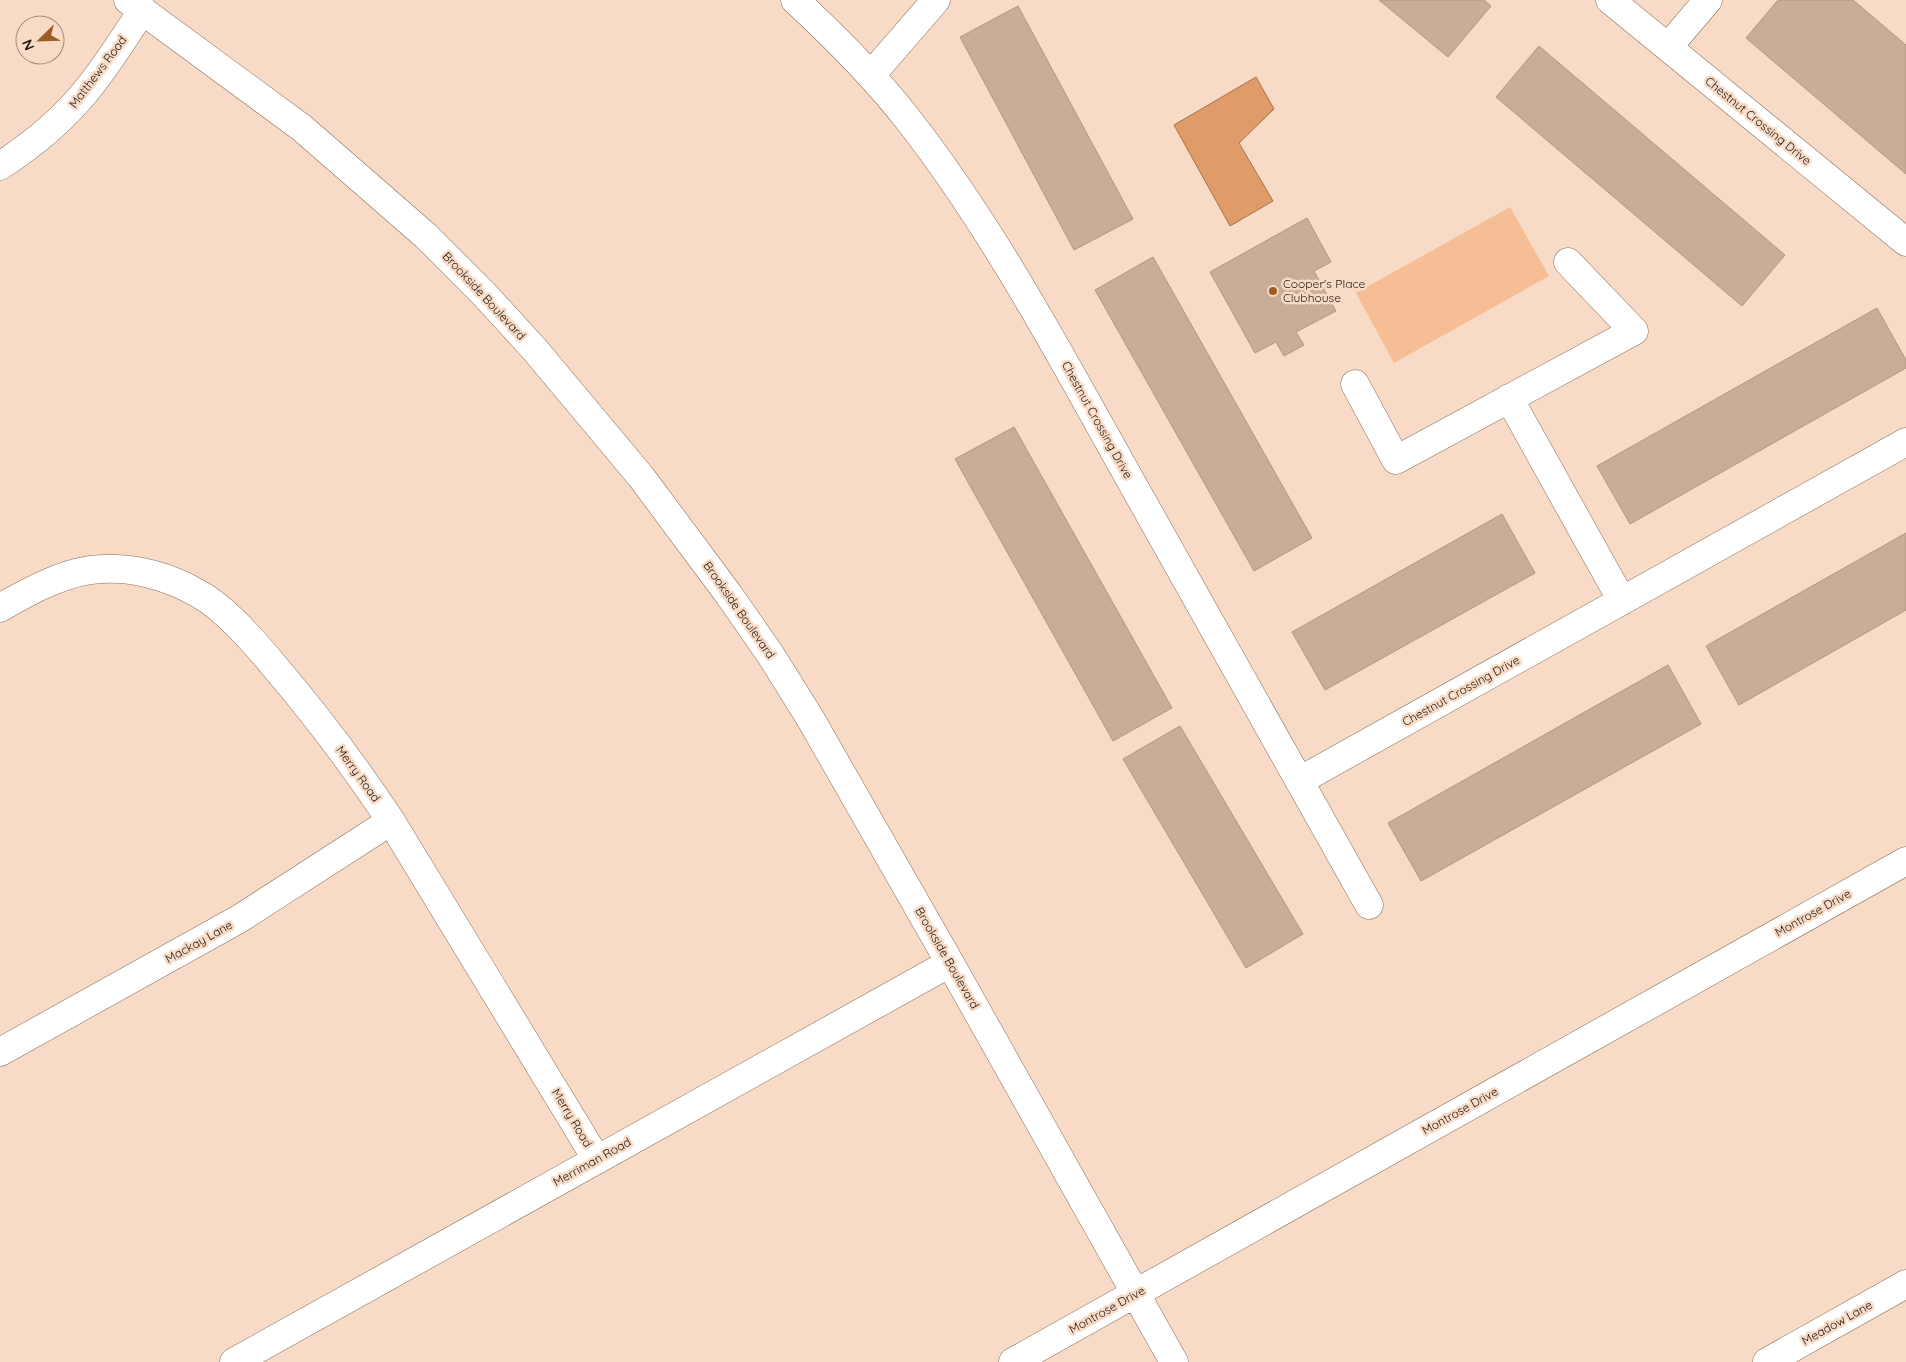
<svg xmlns="http://www.w3.org/2000/svg" width="1906" height="1362" font-family="Quicksand,sans-serif">
<style>
.green{fill:#f6be95}
.water{fill:#df9b68;stroke:#a6734d}
.building{fill:#caad99;stroke:#b29683}
.lines{fill:none;stroke-linecap:round;stroke-linejoin:round}
.minor-casing{stroke:#876d5a;stroke-width:29}
.minor{stroke:#fff;stroke-width:28}
.poi-dot{fill:#9d5c26;stroke:#f8dbc6;stroke-width:2}
.labels{text-anchor:middle;stroke-width:5;stroke-linejoin:round;paint-order:stroke}
.street-label{font-size:12px;fill:#20150e;stroke:#f8dbc6}
.poi-label{font-size:12px;fill:#20150e;stroke:#f8dbc6;text-anchor:start}
</style>
<rect width="100%" height="100%" fill="#f8dbc6"/>
<path class="green" d="M1510,207L1549,276L1394,363L1356,293Z"/>
<path class="water" d="M1256,77L1274,109L1239,143L1273,201L1230,226L1174,125Z"/>
<path class="building" d="M1379,0H1484L1491,6L1448,57Z
M1778,0H1853L1906,45V174L1746,38Z
M1018,6L1133,219L1074,250L960,37Z
M1539,46L1785,255L1742,306L1496,97Z
M1307,218L1331,262L1314,271L1336,311L1296,332L1304,345L1284,356L1276,342L1255,353L1210,272Z
M1153,257L1312,538L1254,571L1095,290Z
M1877,308L1906,360V368L1630,524L1597,466Z
M1014,427L1172,708L1113,741L955,459Z
M1502,514L1535,573L1325,690L1292,632Z
M1906,533V610L1739,705L1706,646Z
M1668,665L1701,724L1421,881L1388,823Z
M1180,726L1303,934L1246,968L1123,759Z"/>
<g class="lines">
<defs>
<path id="minor" d="M128,0L302,128L426,236L484,294L536,351L642,478L729,595L770,654L810,718L950,963L1174,1362
M795,0C836,38 876,78 910,122C993,229 1057,349 1123,467C1205,613 1287,759 1369,905
M1610,0L1906,242
M1668,47L1708,0
M871,75L936,0
M0,166C32,145 62,121 86,91C107,66 124,37 143,10
M1355,384L1396,460L1634,331L1568,262
M1509,398L1622,601
M0,608C29,591 67,570 102,569C135,567 170,577 199,594C226,609 255,643 275,667C317,716 355,767 391,821L597,1160
M1299,781L1906,442
M0,1052L239,919L391,821
M234,1362L950,963
M1013,1362L1906,861
M1767,1362L1906,1284"/>
</defs>
<use href="#minor" class="minor-casing"/>
<use href="#minor" class="minor"/>
</g>
<circle class="poi-dot" cx="1273" cy="291" r="5"/>
<g class="labels">
<g class="street-label">
<text transform="translate(98 72) rotate(-53)" y="4">Matthews Road</text>
<text transform="translate(1758 121) rotate(39)" y="4">Chestnut Crossing Drive</text>
<text transform="translate(484 296) rotate(47)" y="4">Brookside Boulevard</text>
<text transform="translate(1097 420) rotate(61)" y="4">Chestnut Crossing Drive</text>
<text transform="translate(739 610) rotate(55)" y="4">Brookside Boulevard</text>
<text transform="translate(1461 691) rotate(-29)" y="4">Chestnut Crossing Drive</text>
<text transform="translate(358 774) rotate(54)" y="4">Merry Road</text>
<text transform="translate(1813 913) rotate(-29)" y="4">Montrose Drive</text>
<text transform="translate(199 942) rotate(-29)" y="4">Mackay Lane</text>
<text transform="translate(947 958) rotate(60)" y="4">Brookside Boulevard</text>
<text transform="translate(1460 1111) rotate(-29)" y="4">Montrose Drive</text>
<text transform="translate(572 1118) rotate(59)" y="4">Merry Road</text>
<text transform="translate(592 1162) rotate(-29)" y="4">Merriman Road</text>
<text transform="translate(1107 1310) rotate(-29)" y="4">Montrose Drive</text>
<text transform="translate(1837 1323) rotate(-29)" y="4">Meadow Lane</text>
</g>
<g class="poi-label">
<text x="1283" y="288">Cooper's Place<tspan x="1283" dy="14">Clubhouse</tspan></text>
</g>
</g>
<g transform="translate(40 40) rotate(247)"><circle r="24" fill="#f8dbc6" stroke="#a28c7c"/>
<path d="M0-4L9 19L0 12L-9 19Z" fill="#9d5c26"/>
<text y="-8" font-size="14" font-weight="bold" text-anchor="middle" fill="#20150e">N</text>
</g>
</svg>
